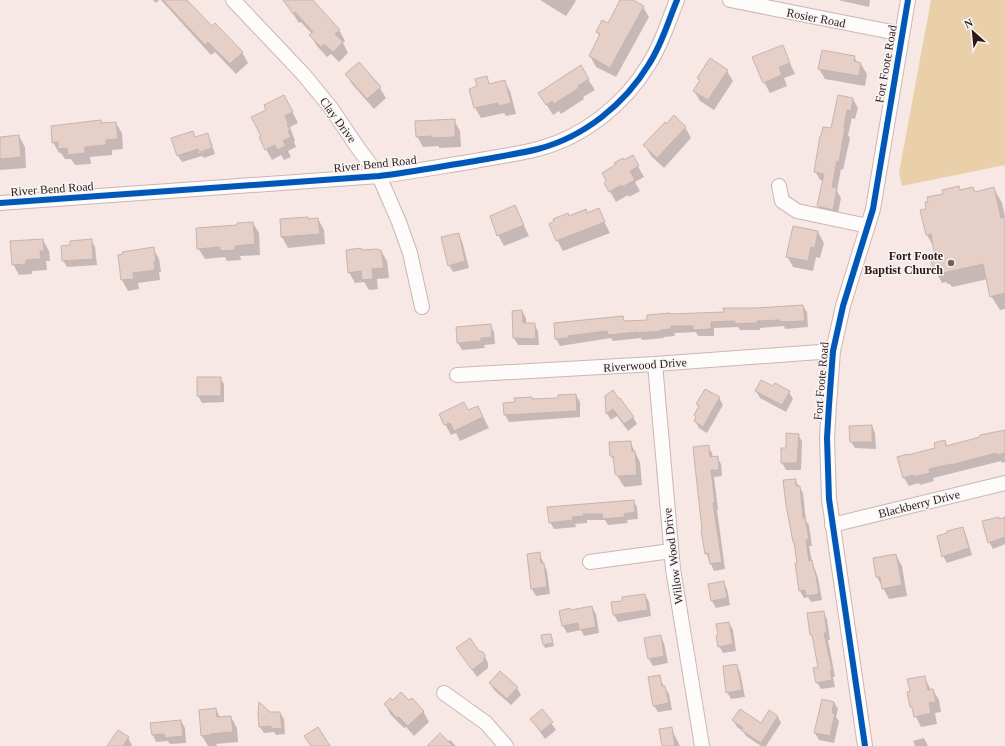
<svg xmlns="http://www.w3.org/2000/svg" width="1005" height="746" font-family="'Times New Roman',serif">
<style>
.green{fill:#ead0a8}
.shadow{fill:#0003}
.building{fill:#e5cfc6;stroke:#c7b4af}
.lines{fill:none;stroke-linecap:round;stroke-linejoin:round}
.minor-casing{stroke:#cab7b5;stroke-width:16}
.minor{stroke:#fefbfb;stroke-width:14}
.cycleway-casing{stroke:#f6f6f6;stroke-width:8}
.cycleway{stroke:#0057b8;stroke-width:6}
.poi-dot{fill:#76605e;stroke:#f6f6f6;stroke-width:1.5}
.labels{text-anchor:middle;stroke-width:3;stroke-linejoin:round;paint-order:stroke}
.street-label{font-size:12px;fill:#301715;stroke:#f6f6f6}
.poi-label{font-size:12px;font-weight:bold;fill:#301715;stroke:#f6f6f6;text-anchor:end}
</style>
<rect width="100%" height="100%" fill="#f7e7e5"/>
<path class="green" d="M931,0H1005V165L902,186L899,173Z"/>
<path class="shadow" d="M153,0H159L156,3Z
M161,0H186L212,28L242,52L248,63L236,74L215,52L211,55Z
M284,0H312L339,30L345,41L343,43L348,53L339,62L331,54L327,57L317,46L311,36L312,34L301,22L299,23Z
M540,0H575L576,1L566,16Z
M621,0H631L643,7L649,17L616,77L596,67L590,56L600,37L597,32L608,24Z
M838,0H870L869,7Z
M782,46L795,74L784,78L787,86L770,93L764,82Z
M854,57L858,63L861,64L867,74L865,86L825,79L819,69Z
M358,63L380,88L386,98L374,109L352,84L346,74Z
M580,67L595,90L583,97L584,99L561,114L559,111L553,115L546,104Z
M727,71L733,81L714,110L700,101L694,91L700,82L698,78Z
M486,77L490,84L504,81L510,91L516,114L506,116L504,113L481,118L475,108L470,89L478,87Z
M853,99L858,108L855,119L852,118L848,135L850,138L843,170L841,169L837,191L841,198L837,218L823,215L818,206L824,181L820,180L815,171L832,129Z
M290,107L298,123L290,127L295,141L294,142L296,147L288,151L291,157L284,160L281,155L272,160L266,149L262,136Z
M454,120L460,131L461,147L439,148V146L423,147L417,136Z
M116,123L122,133L123,149L112,150V155L90,157L91,164L75,165L71,159H65L61,153H59L53,142L101,124Z
M666,125L685,127L691,138L664,168L651,156L645,145Z
M193,132L196,138L207,134L213,146L198,151V153L213,148L215,154L204,158L202,156L182,162L178,156Z
M19,136L25,147L26,168L0,170V138Z
M632,156L644,177L635,182L640,191L629,197L628,195L616,202L605,183L616,165Z
M973,188L975,193L994,189L1002,203L1005,216V309L1000,310L991,296L988,279L952,287L950,284H948L946,282L942,283L934,269L937,259L935,249L927,235V210L961,191Z
M515,207L529,236L504,246L498,235Z
M598,210L610,233L563,251L557,240L569,217L588,214Z
M318,219L324,230L325,244L288,248L282,237L281,220Z
M253,223L259,233L260,255L240,256L241,260L227,261L225,257L205,259L198,248L238,226Z
M818,232L824,243L820,258L816,257L813,271L793,267L787,256Z
M458,234L462,241L469,268L453,272L449,265Z
M43,240L49,251L50,261H46L47,270L32,271V274L19,275L13,264Z
M91,240L95,247L97,265L67,267L63,260L71,246Z
M153,248L159,259L161,272H159L160,280L138,283L139,289L128,291L122,280L119,255Z
M361,251H381L387,261L389,278L377,279L378,289L369,290L364,282L355,283L349,272Z
M803,306L807,312L808,327L785,329L784,326L760,328V330H740L738,327L714,328V336H698L696,332L674,333L675,336L664,337V338L642,340L641,338L613,341L611,338L560,346L556,339L555,324L623,317L625,322L649,321L670,315L725,313L756,309Z
M522,311L526,318V324H534L538,331L539,345H518L514,338Z
M490,325L494,332L495,344L484,345L485,348L462,350L458,343Z
M220,378L224,384V402L202,403L198,396Z
M774,388L789,392L793,399L786,412L760,398L756,391Z
M576,395L580,402V417L509,422L505,415L504,404L532,400L560,399Z
M606,396L619,400L633,417L637,424L628,431L617,416L611,420L607,414Z
M719,398L723,405L707,433L699,428L695,421L700,407L698,404Z
M478,407L489,428L460,441L456,433L451,435L440,415L468,411Z
M872,426L875,433L876,449L855,448L851,442Z
M1005,431V462L1002,463L1001,461L933,478L934,481L920,485L919,483L909,486L904,478L908,456L936,448L944,441L948,447Z
M798,435L802,441L801,470H786L782,463L787,449Z
M630,442L640,462L642,485L625,487L622,484L616,473L615,462L611,456Z
M708,447L712,453L713,458L717,457L721,464L722,476L714,477L718,509L717,510L725,569L714,571L706,553Z
M795,480L803,493L806,521L809,525L812,546H809L812,562L818,578L822,600L811,602L808,597L804,598L800,591L796,564H798Z
M633,501L637,507L638,519L627,520L628,523L608,525L605,520H587V523L575,524L576,527L554,529L550,522Z
M1005,518V544L993,549L989,542L999,520Z
M962,528L966,535L972,555L947,563L943,556Z
M539,553L547,571L550,594L536,596L532,589Z
M896,555L902,566L907,596L889,599L877,577Z
M723,582L727,589L730,605L716,608L712,601Z
M645,595L649,602L651,616L618,622L614,615L612,603L623,601Z
M592,607L596,614L599,633L584,636L581,630L567,633L563,626L560,611H571Z
M823,612L827,619L830,640H828L835,677H833L835,687L821,689L817,682L819,668L814,640L811,635Z
M729,623L733,630L736,651L723,653L719,646Z
M551,635L554,646L545,648L544,645Z
M660,636L664,643L668,663L653,666L649,659Z
M479,652L484,655L488,663V668L477,677L462,655Z
M736,665L740,672L745,697L731,699L727,692Z
M659,676L664,687L669,694L672,710L658,712L654,706Z
M924,677L931,690H933L939,700L941,712L935,713L937,724L921,727L911,707V692Z
M490,683L517,688L521,695L511,705L494,690Z
M823,700L834,702L838,709L836,717L839,721L834,743L819,740L815,733Z
M409,702L423,711L429,722L414,736L406,727L404,728L391,715L385,704Z
M216,709L220,718L231,717L237,728L238,742L216,744L217,746H208L202,736Z
M542,710L556,730L545,739L531,719Z
M769,712L778,717L781,723L766,746H761L746,736L743,731L737,727L733,720L761,725Z
M270,713H280L284,719L285,734L276,735L274,732L264,733L260,727Z
M181,721L185,728L186,743L170,744L168,741L156,742L153,735L152,724Z
M671,728L680,746H663Z
M128,738L132,745L131,746H108Z
M924,738L928,746H915L913,741Z
M450,740L456,746H435L447,742Z"/>
<path class="building" d="M163,0H187L212,26L215,23L243,52L230,64L208,42L205,45Z
M283,0H313L340,30L335,34L343,42L333,52L324,44L321,47L309,35L313,32L295,12L293,14Z
M620,0H633L644,6L610,68L589,56L600,34L596,32L602,20L608,23Z
M783,45L790,63L779,67L782,75L763,83L752,57Z
M822,50L855,56L854,61L861,63L859,76L818,69Z
M710,58L728,70L708,100L693,91L700,80L697,78Z
M359,62L381,87L367,99L345,74Z
M581,65L589,79L578,86L579,88L554,104L552,101L546,105L538,93Z
M487,76L489,84L505,80L511,103L499,106L498,103L474,108L469,89L477,86L475,79Z
M284,95L293,112L285,116L288,123L287,124L290,130L288,131L291,137L283,141L286,146L277,150L275,145L265,150L259,137L261,136L251,117L266,110L264,105Z
M838,95L853,98L851,111L847,110L844,128H845L839,162L837,161L832,187L837,188L833,210L817,206L824,174L814,172L820,136H821L823,127L831,128Z
M674,115L686,127L657,158L643,145L665,122L666,124Z
M455,119V137L432,138V136L416,137L415,121Z
M101,120V123L116,122L118,139L106,140V145L85,147V153L68,155L67,148L58,149V142L52,143L51,126Z
M193,131L195,137L208,133L212,148L199,152L198,149L177,156L171,138Z
M19,135L21,157L0,159V137Z
M633,155L639,166L630,171L635,180L622,187L621,185L609,192L604,183L606,181L602,173L615,165L614,163L623,158L624,160Z
M959,186L960,190L973,187L975,192L994,187L1001,218L1005,217V293L990,297L983,264L943,273L942,270L939,271L938,268L933,269L931,260L936,259L933,247L931,234L926,235L920,210L926,209L925,202H928L927,197L943,194L942,190Z
M515,205L524,225L497,236L490,216Z
M599,208L605,222L556,241L549,224L554,221L553,219L568,213L569,216L586,209L587,213Z
M308,217V219L318,218L320,234L281,237L280,219Z
M253,222L255,244L235,246V250L220,251V247L197,249L196,228L237,225V223Z
M793,226L818,231L815,248L811,247L808,261L786,257Z
M459,233L465,261L448,266L441,237Z
M43,239L44,251H40L41,259L26,260V264L12,265L10,241Z
M92,239L93,259L62,261L61,246L70,245V241Z
M154,247L156,261L154,262L155,270L133,273L134,279L121,280L118,255L123,254L122,252Z
M361,248V250L378,249V250H381L384,268L372,269L373,279L362,280L361,271L348,273L346,250Z
M803,305L805,321L780,322V320L757,321V323L735,324V321L711,322V329L693,330V326H671V329L661,330V331L637,333V332L608,335L607,331L568,336L569,338L555,339L554,323L623,316L624,321L647,320V315L670,313V314L724,312L723,308H756Z
M522,310L523,323H535L536,339L513,338L512,311Z
M491,324L492,337L481,338V341L457,343L456,327Z
M197,377H221V396H197Z
M761,380L773,386L775,383L790,391L782,405L755,391Z
M705,389L720,397L703,427L694,421L696,417L694,415L699,406L696,404Z
M613,390L619,399L620,398L634,417L624,424L613,409L606,414L605,396Z
M576,394L577,411L504,415L503,403L515,402L514,398L532,397V399L558,398V395Z
M464,402L468,410L478,406L483,417L454,431L450,423L444,425L439,414Z
M872,425V442H850L849,426Z
M1005,430V453L996,455V453L951,465V464L929,469L930,473L914,477V475L903,478L897,457L908,454V455L935,448L934,443L945,440L946,446L980,437V435Z
M786,433L799,434L797,463H781V448H786Z
M631,441L632,451H635L637,475L618,476L615,474L613,456H610L609,442Z
M709,445L710,457L718,456L719,470H711L715,503H713L722,562L710,564L708,553L705,554L701,530H702L693,447Z
M796,479V486H800L803,518H805L809,539L806,540L809,561L812,560L814,570H815L819,594L806,596L805,590L799,591L795,563H797L794,542H793L786,505L783,480Z
M634,500L635,512L624,514L625,517L603,519L602,514H583L584,516L572,517L573,520L549,523L547,507Z
M999,517V519L1005,517V537L988,543L982,521Z
M963,527L969,548L942,557L937,536L947,533V531Z
M540,552L541,563H544L547,587L531,589L527,554Z
M896,554L902,585L882,589L880,577H876L873,558Z
M724,581L727,598L711,601L708,584Z
M645,594L648,610L613,615L611,602L622,601V597Z
M592,606L596,627L579,630L578,623L562,626L559,611L570,608L571,610Z
M824,611L827,633H824L832,670H830L832,680L816,683L813,668L818,667L812,635H810L807,613Z
M729,622L733,644L718,647L716,636L718,635L716,624Z
M551,634L553,643L543,645L541,635Z
M661,635L664,656L648,659L644,638Z
M470,638L479,651L483,652L485,655L484,661L472,670L456,648Z
M737,664L742,690L726,693L723,666Z
M500,671L518,687L507,699L489,683Z
M660,675L662,686H665L669,703L653,706L648,677Z
M925,676L928,690L933,689L936,702L929,703L931,713L914,717L912,707H910L907,692L910,691L907,679Z
M401,692L409,700L412,698L424,711L408,726L399,717L397,718L384,704L390,698L393,700Z
M822,699L834,702L832,713H835L830,736L814,733Z
M259,702L270,712H280L282,728L271,729V726L259,727L258,713Z
M216,708L217,717L231,716L233,732L211,734V735L201,736L199,710Z
M542,709L553,722L541,732L530,719Z
M740,709L761,723L769,710L778,716L761,743L741,730L743,728L732,720Z
M181,720L183,736L165,738L164,734L152,735L150,723Z
M318,727L330,746H311L304,736Z
M672,727L675,746H662L659,729Z
M118,730L129,737L123,746H107Z
M440,733L453,746H427Z"/>
<g class="lines">
<defs>
<path id="minor" d="M233,0L304,75L331,108L358,148L379,176L399,222L410,253L422,307
M730,0L902,34
M779,186L782,201L797,211L868,226
M0,203L379,176C412,172 443,166 475,161C496,157 518,154 538,149C584,137 625,104 649,64C662,44 668,22 677,0
M655,364L673,569L702,746
M457,375L655,364L833,351
M832,525L1005,483
M590,562L671,551
M444,693L486,723L506,746
M865,746L829,499L827,438L829,405L833,351L843,306L873,209L908,0"/>
</defs>
<use href="#minor" class="minor-casing"/>
<use href="#minor" class="minor"/>
<defs>
<path id="cycleway" d="M0,203L379,176C412,172 443,166 475,161C496,157 518,154 538,149C584,137 625,104 649,64C662,44 668,22 677,0
M865,746L829,499L827,438L829,405L833,351L843,306L873,209L908,0"/>
</defs>
<use href="#cycleway" class="cycleway-casing"/>
<use href="#cycleway" class="cycleway"/>
</g>
<circle class="poi-dot" cx="951" cy="263" r="4"/>
<g class="labels">
<g class="street-label">
<text transform="translate(816 18) rotate(11)" y="4">Rosier Road</text>
<text transform="translate(886 64) rotate(-80)" y="4">Fort Foote Road</text>
<text transform="translate(338 120) rotate(54)" y="4">Clay Drive</text>
<text transform="translate(375 164) rotate(-6)" y="4">River Bend Road</text>
<text transform="translate(52 189) rotate(-4)" y="4">River Bend Road</text>
<text transform="translate(645 365) rotate(-4)" y="4">Riverwood Drive</text>
<text transform="translate(821 381) rotate(-85)" y="4">Fort Foote Road</text>
<text transform="translate(919 504) rotate(-14)" y="4">Blackberry Drive</text>
<text transform="translate(673 556) rotate(-97)" y="4">Willow Wood Drive</text>
</g>
<g class="poi-label">
<text x="943" y="260">Fort Foote<tspan x="943" dy="14">Baptist Church</tspan></text>
</g>
</g>
<g transform="translate(973 32) rotate(333)" stroke="#f6f6f6" stroke-width="3" paint-order="stroke">
<path d="M0-3L7 15L0 10L-7 15Z" fill="#301715"/>
<text y="-6" font-size="11" font-weight="bold" text-anchor="middle" fill="#301715">N</text>
</g>
</svg>
